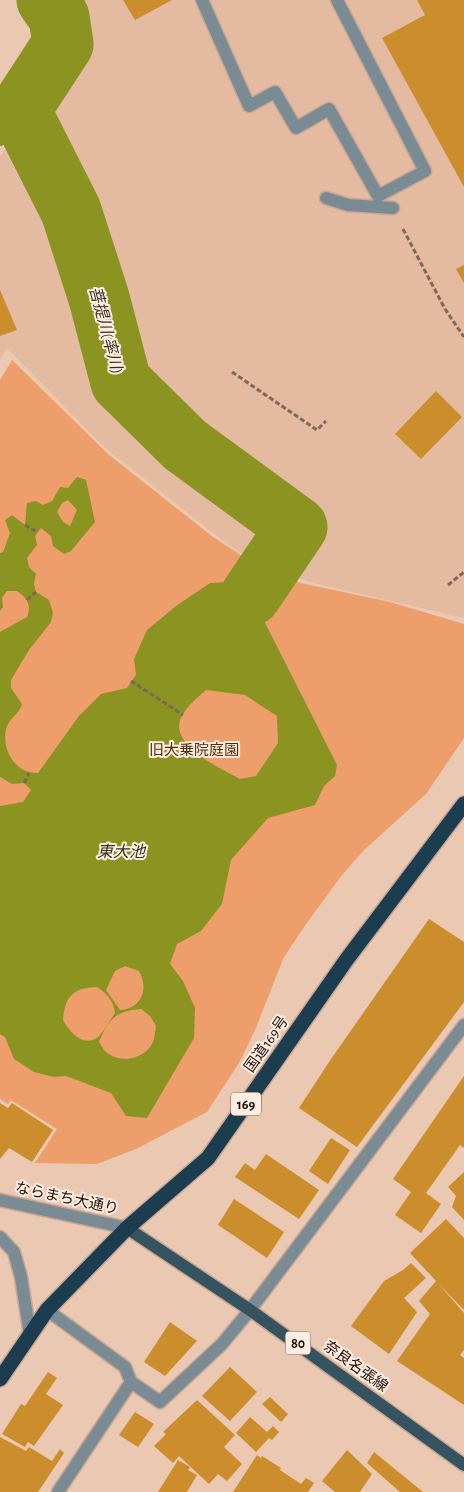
<svg xmlns="http://www.w3.org/2000/svg" width="464" height="1492" font-family="'Alegreya Sans','Noto Sans JP',sans-serif">
<style>
.built{fill:#e4baa0}
.green{fill:#ee9e6a}
.water{fill:#8b9321;fill-rule:evenodd}
.lines{fill:none;stroke-linecap:round;stroke-linejoin:round}
.stream{stroke:#8b9321;stroke-width:10}
.river{stroke:#8b9321;stroke-width:61}
.building{fill:#cc8d2c}
.minor-casing{stroke:#c6a794;stroke-width:15}
.major-casing{stroke:#c6a794;stroke-width:15}
.highway-casing{stroke:#c6a794;stroke-width:18}
.path{stroke:#7f685a;stroke-width:3;stroke-dasharray:5 2.5;stroke-linecap:butt}
.minor{stroke:#7b8b94;stroke-width:12}
.major{stroke:#355261;stroke-width:12}
.highway{stroke:#1b3d4f;stroke-width:15}
.labels{text-anchor:middle;stroke-width:4;stroke-linejoin:round;paint-order:stroke}
.shield{fill:#ffede1;stroke:#60524a;stroke-width:1}
.shield-label{font-size:14px;font-weight:bold;fill:#1c1009}
.park-label{font-size:15px;fill:#552a08;stroke:#ffede1}
.street-label{font-size:15px;fill:#1c1009;stroke:#ffede1}
.water-label{font-size:16px;font-style:italic;fill:#30331b;stroke:#ffede1}
</style>
<rect width="100%" height="100%" fill="#ebc8b2"/>
<path class="built" d="M74,0H464V618L318,584L261,567L221,539L104,447L7,348L0,360V157L80,37Z"/>
<path class="green" d="M12,360L108,454L213,537L259,567L301,583L390,602L464,624V738L426,794L364,850L342,875L306,924L283,959L256,1028L239,1063L207,1112L136,1149L97,1164L35,1163L57,1129L11,1100L8,1104L0,1099V380Z"/>
<path class="water" d="M77,477L86,480L95,522L71,551L64,554L53,546L51,536L41,528L35,536L37,545L27,558L29,567L36,574L34,584L36,592L49,600L53,613L51,622L29,650L11,680V688L22,704C19,714 11,717 7,726C0,747 14,774 38,773L79,716L101,694L127,688L136,675L134,659L147,630L176,606L210,583L229,582L251,595L337,765L335,776L324,786L315,805L268,818L231,860L222,904L201,931L177,944L170,964L183,981L195,1008L194,1038L147,1118L126,1116L111,1093L66,1076L54,1077L34,1072L14,1059L5,1037L0,1034V806L23,802L31,790L24,783L12,784L0,777V632L27,617C32,605 27,598 17,591H7L2,598L3,607L0,611V553L3,552L10,533L5,520L12,515L25,525L27,503L36,501L43,505L52,501L60,487L68,488ZM68,500L77,510L70,526L63,522L57,512L62,503ZM206,690L245,695L277,716L278,743L256,776L240,779C222,769 166,744 182,716C188,705 197,698 206,690ZM125,966L139,971C149,989 142,1008 120,1010L106,990L115,971ZM97,987C107,993 114,1002 115,1013C110,1020 104,1031 98,1037C84,1048 69,1032 63,1020C65,996 73,988 97,987ZM141,1009L150,1016L156,1026C155,1031 155,1037 153,1042C146,1058 123,1064 109,1054C104,1052 102,1046 99,1042C108,1019 116,1011 141,1009Z"/>
<g class="lines">
<path class="stream" d="M0,141L20,110"/>
<path class="river" d="M47,0L59,17L63,44L20,110L71,211L99,298L121,382L185,445L297,527L251,595"/>
</g>
<path class="building" d="M123,0H172L135,20Z
M417,0H464V187L382,38L425,15Z
M464,265V283L456,269Z
M0,290L17,330L0,336Z
M436,391L462,417L421,459L395,434Z
M429,919L464,942V1002L357,1147L299,1108L331,1059Z
M464,1076V1148L460,1145L426,1193L441,1204L421,1233L395,1215L411,1192L393,1179Z
M0,1103L8,1108L12,1103L53,1130L32,1162L9,1148L0,1159Z
M331,1138L350,1150L328,1184L309,1171Z
M266,1154L319,1190L299,1219L235,1177L245,1163L255,1170Z
M464,1172V1220L452,1207L456,1196L448,1187Z
M234,1199L284,1232L267,1258L218,1225Z
M446,1219L464,1238V1310L438,1283L464,1313V1350L460,1355L464,1358V1405L397,1361L430,1314L419,1301L436,1281L410,1253Z
M411,1263L426,1278L404,1298L417,1312L389,1354L351,1326L384,1281L403,1270Z
M170,1322L197,1341L165,1376L144,1362Z
M230,1367L257,1392L230,1421L202,1396Z
M48,1372L57,1378L46,1394L63,1405L34,1446L28,1442L25,1447L2,1434L21,1404L25,1406Z
M270,1397L288,1414L281,1422L262,1404Z
M197,1400L235,1435L224,1447L242,1464L227,1481L218,1474L209,1484L179,1456L173,1463L154,1446L166,1434L163,1432Z
M135,1412L154,1424L138,1447L119,1435Z
M250,1417L267,1432L273,1426L279,1432L272,1440L269,1438L256,1452L236,1433Z
M0,1437L26,1451L29,1447L52,1461L60,1449L64,1453L38,1492H0Z
M347,1450L372,1474L360,1492H335L322,1481Z
M374,1452L423,1492H400L367,1463Z
M257,1455L261,1458L262,1456L281,1468L280,1470L301,1484L306,1478L314,1483L308,1492H233Z
M178,1460L190,1467L188,1470L197,1475L187,1492H158Z"/>
<g class="lines">
<defs>
<path id="minor" d="M202,0L249,106L275,92L296,128L329,109L378,196L425,171L337,0
M326,198L348,205L393,208
M0,1200L127,1228
M0,1237L14,1252L21,1277L30,1335
M47,1310L125,1367L131,1382L58,1492
M131,1382L160,1402L222,1344L250,1310L464,1025"/>
<path id="major" d="M127,1228L250,1310L464,1465"/>
<path id="highway" d="M0,1379L47,1310L127,1228L208,1158L347,959L464,804"/>
</defs>
<use href="#minor" class="minor-casing"/>
<use href="#major" class="major-casing"/>
<use href="#highway" class="highway-casing"/>
<path class="path" d="M403,229L445,309L464,337
M232,372L317,430L326,421
M25,525L37,532
M448,585L464,572
M27,600L36,592
M131,681L183,715
M24,783L29,773"/>
<use href="#minor" class="minor"/>
<use href="#major" class="major"/>
<use href="#highway" class="highway"/>
</g>
<g class="labels">
<g class="shield">
<rect x="231" y="1092.5" width="30" height="23" rx="4"/>
<rect x="285.5" y="1331.5" width="25" height="23" rx="4"/>
</g>
<g class="shield-label">
<text x="246" y="1109">169</text>
<text x="298" y="1348">80</text>
</g>
<g class="park-label">
<text x="194" y="755">旧大乗院庭園</text>
</g>
<g class="street-label">
<text transform="translate(266 1044) rotate(-55)" y="5">国道169号</text>
<text transform="translate(67 1198) rotate(12)" y="5">ならまち大通り</text>
<text transform="translate(356 1366) rotate(36)" y="5">奈良名張線</text>
</g>
<g class="water-label">
<text transform="translate(107 330) rotate(75)" y="6">菩提川(率川)</text>
<text x="121" y="857">東大池</text>
</g>
</g>
</svg>
